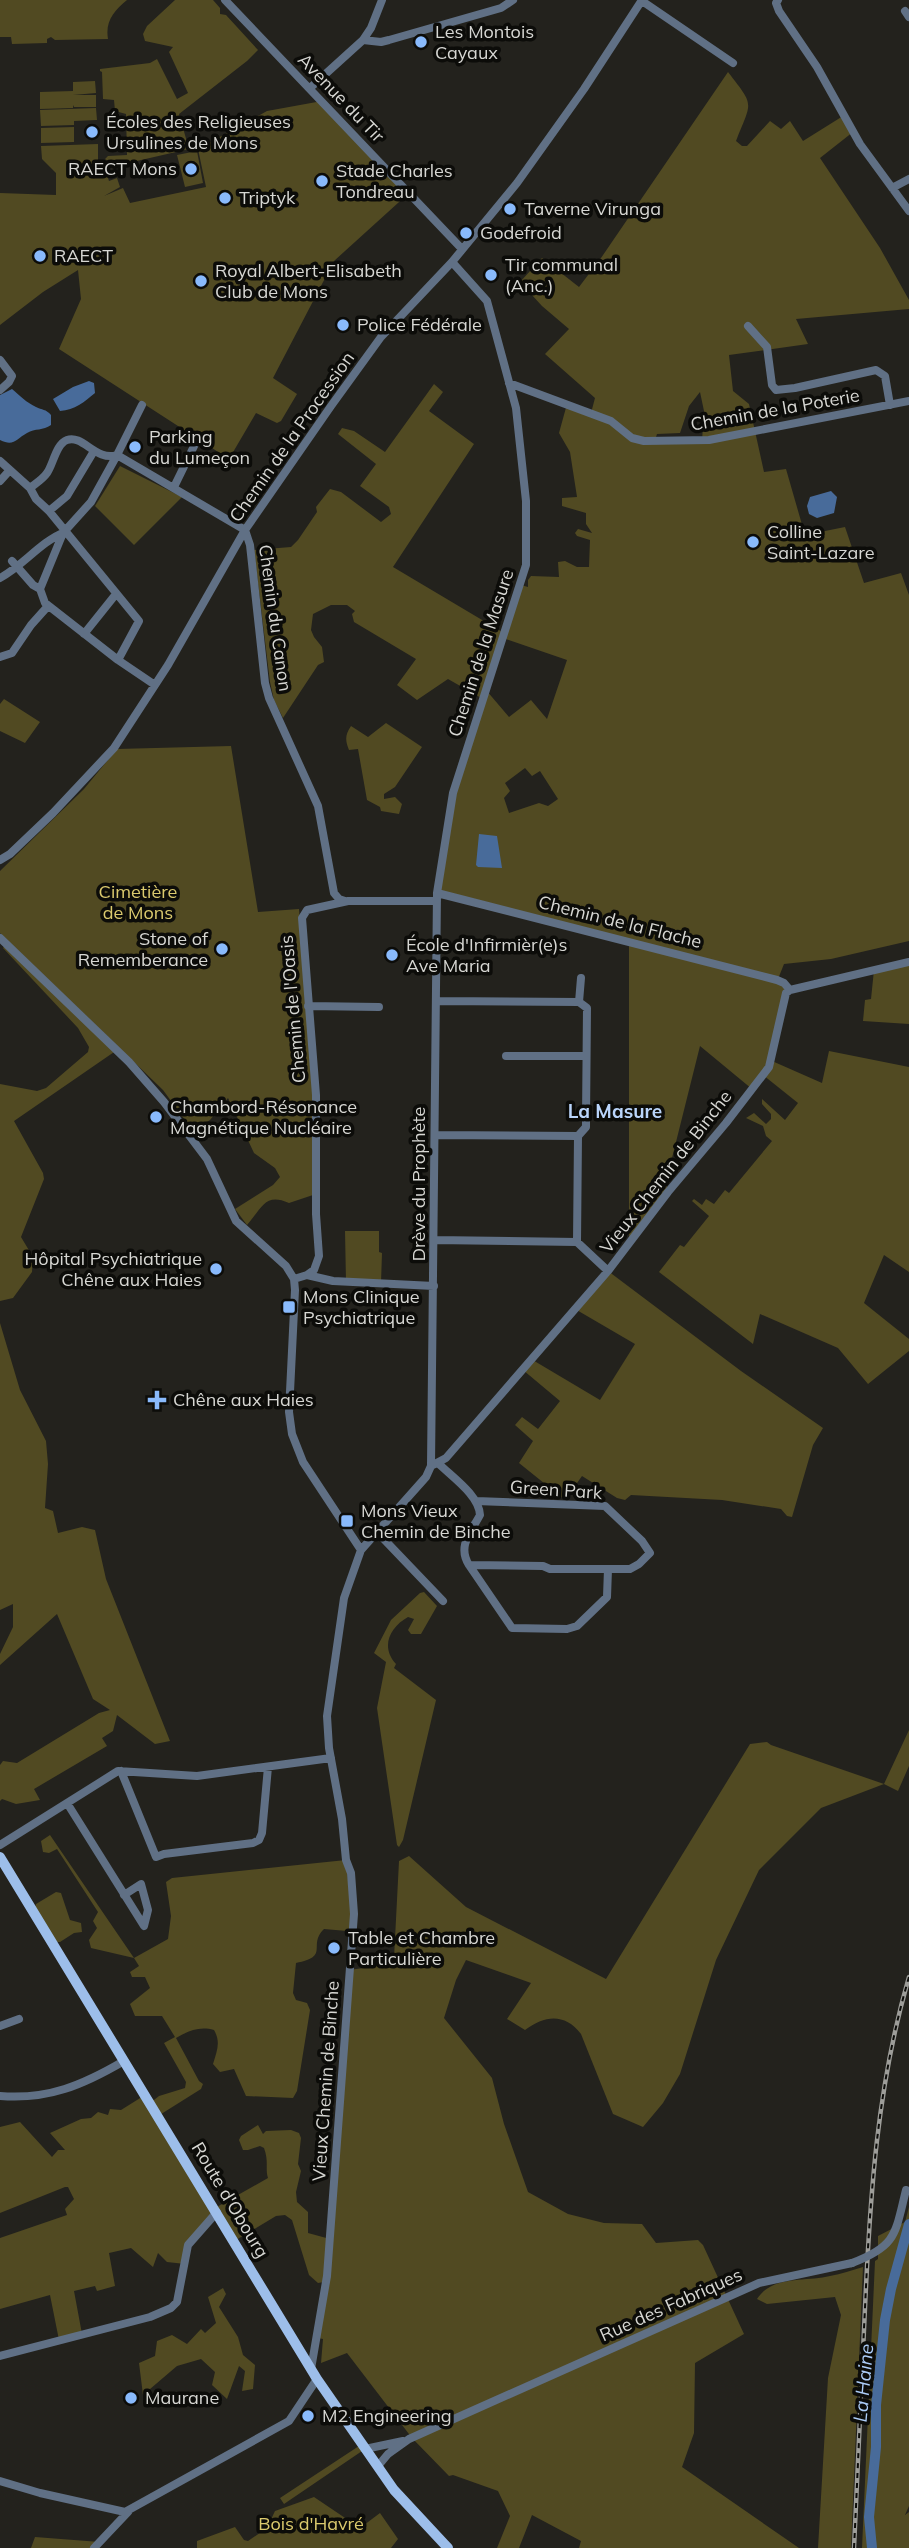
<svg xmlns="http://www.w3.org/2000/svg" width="909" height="2548" font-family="Mulish,sans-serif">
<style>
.green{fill:#514a22;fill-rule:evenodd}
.water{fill:#486b9a}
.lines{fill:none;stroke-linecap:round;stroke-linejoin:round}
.river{stroke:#486b9a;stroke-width:10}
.minor{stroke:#607085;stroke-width:8}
.major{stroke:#9dbeea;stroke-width:10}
.rail-casing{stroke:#9d9d99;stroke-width:4.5}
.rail{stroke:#0c0c09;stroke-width:2;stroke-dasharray:5;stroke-linecap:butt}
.minor-bridge{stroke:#607085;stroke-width:8}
.poi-dot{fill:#89bafc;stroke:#0c0c09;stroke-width:2.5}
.labels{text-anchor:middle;stroke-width:7;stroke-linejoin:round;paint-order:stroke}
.poi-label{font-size:18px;fill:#d7d7d3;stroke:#0c0c09;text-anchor:start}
.street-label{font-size:18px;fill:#d7d7d3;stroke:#0c0c09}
.park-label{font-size:18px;fill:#dbca6e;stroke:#0c0c09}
.neighbourhood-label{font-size:19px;font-weight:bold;fill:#bad5fb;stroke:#0c0c09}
.water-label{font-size:19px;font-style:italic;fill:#adcdf8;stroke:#0c0c09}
</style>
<rect width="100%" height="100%" fill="#23221d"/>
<path class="green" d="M0,0H127C114,11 105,21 108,39L55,40L51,37L47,39V43L12,44L11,37H0Z
M175,0H213L220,8V14L226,15L258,50L247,61L179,114L189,149L115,166L105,159L108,156L127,155L126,114L115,111L114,100L103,99L102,72L100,71V69L150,63L157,59L177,99L188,93L169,52L173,47L145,41L143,34L147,26Z
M728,72C755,107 752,100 736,141L742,146H747L770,121L781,129L790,121L803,141L843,116L853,132L820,158L880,248L909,300V309L796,319L808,344L729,355L733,391L749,404L764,472L786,469L805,535L845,527L864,583L901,573L909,595V941L831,959L784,964L778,979L790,990L772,1061L822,1083L829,1051L909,1067V1272L884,1255L864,1303L909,1339V1351L868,1384L838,1348L760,1314L753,1344L659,1272L680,1245L684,1247L709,1216L692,1201L694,1199L702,1205L706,1199L714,1204L725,1190L729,1193L772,1141L766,1136L763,1126L746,1118L754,1113L766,1124L771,1119V1114L762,1104V1099L785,1120L798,1103L763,1075L752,1089L700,1046L666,1182L668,1192L629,1244V941L437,893L453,793L483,699L448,679L417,700L397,685L416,659L354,622L352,614L355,611L347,605H331L313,614L311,630L314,637L322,647L324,662L318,665L283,718L274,700L270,682L254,550L291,547L298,540L317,512L316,507L330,489L341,492L381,522L391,514L389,507L360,486L376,464L338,434L342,428L354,431L385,452L434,384L443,392L429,411L474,444L393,567L504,633L521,585L528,587V580L531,576L559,577L558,562L565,561L577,567H589L590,540L577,536L575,533L578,529L592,533L586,524V513L562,506V498L577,497L570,452L559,433L567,404L591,413L595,398L545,354L569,329L542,306L520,282L542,258L579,287L601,258ZM700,392L704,411L702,441L655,440L657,434L680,433L689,406ZM503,638L567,660L547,719L531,700L509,717L486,690ZM525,768L532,776L540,771L558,799L548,806L539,803L509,813L504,798L510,791L505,783Z
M95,81L96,93L73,95H96V107H74L73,105V108L40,109V92L73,91V82Z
M322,101L409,193L334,261L273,378L297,394L281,421L277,423L256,413L229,459L59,349L81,299L78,270L43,292L0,325V193L56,195V173L42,159L41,146L98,144V162L104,166L109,181L117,178L120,187L104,196L123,188L130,203L206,187L198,149L267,111Z
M96,108L97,120L74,121V125L41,126L40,110Z
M74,127V142L41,143V128Z
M197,151L203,183L185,187L177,155Z
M120,466L182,497L134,545L95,506Z
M4,699L40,722L25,743L0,731V704Z
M386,723L422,747L395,787L384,794V799L395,797L402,804L399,814L381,811L380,807L367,800L358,749L349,750C345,740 345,735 351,726L368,737Z
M231,746L258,912L299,909L308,1030H310L316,1194L289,1203C265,1192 262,1208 247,1225L235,1209L273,1185L280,1177L275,1168L254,1153L228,1098L210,1120L193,1131L163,1090L0,933V871L84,789L117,749Z
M6,944L117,1050L14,1121L43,1173L44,1179L21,1237L33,1257L32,1272L13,1298L0,1301V1084L37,1091L46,1088L88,1052L89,1047L78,1028L3,948Z
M909,962V1024L863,1021L865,1000L871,999L874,970Z
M345,1231H379V1252L382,1253L381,1283L346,1282Z
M608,1271L741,1371L823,1428L813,1445L792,1517L787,1516L781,1509L722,1500L631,1495L625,1500L617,1498L582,1476L565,1500L519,1463L533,1441L515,1425L522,1417L538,1429L560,1401L523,1370L531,1359L600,1400L635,1344L575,1309Z
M0,1323L20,1390L46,1441L48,1464L45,1508L53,1511L58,1533L82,1527L95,1530L106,1579L170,1741L155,1744L117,1715L113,1731L102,1738L107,1746L34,1789L40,1800L16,1804L2,1799L0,1801V1765L3,1761L17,1763L99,1713L110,1710L93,1699L57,1614L0,1665V1654L13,1627V1604L0,1610Z
M424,1592L437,1606L421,1634H411L408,1630L414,1619L408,1617C390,1627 380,1647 396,1664L394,1668L436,1700L403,1840L399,1847L397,1845L377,1708L386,1662L374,1653L391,1620L420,1593Z
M909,1730V1766L898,1791L884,1784L821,1808L759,1870L716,1960L680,2074L663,2103L643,2127L613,2114L581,2034C565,2013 545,2015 525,2030L507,2019L531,1983L466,1960L456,1980L444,2018L492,2078L504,2124L528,2192L568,2214L604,2223L642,2224L656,2243L698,2240L703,2245L744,2334L695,2363L694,2433L682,2467L799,2548H579L581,2541L532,2515L519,2548H497L510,2516L498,2491L453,2475L449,2476L412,2438L347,2353L321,2363L323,2339L318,2338L324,2282L318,2283L309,2275L292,2220L285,2215L276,2216L236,2240L217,2212L188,2245L185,2264L167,2262L158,2253L153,2267L131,2248L109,2253L115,2286L97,2291L95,2286L74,2291L82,2334L59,2340L50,2295L0,2309V2238L67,2215L65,2209L74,2199L68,2187H65L0,2213V2127L20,2122L52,2157L58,2150H65L50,2133L81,2119L91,2118L98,2112L108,2115L110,2109L121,2110L145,2095L154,2100L159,2096L185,2088L186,2082L164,2043L175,2037L162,2016H135L130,2004L150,1988L145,1977H132L130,1972L139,1966L134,1958L91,1948L89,1940L97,1928L93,1921L98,1912L57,1849L49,1853L43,1852L41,1841L50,1835L134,1958L168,1939L171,1916L166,1882L172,1878L346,1860L353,1928L347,1931L324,1929C307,1946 331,1956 296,1963L293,1993L296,2000L307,2003L310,2010L297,2091L293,2098L246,2096L234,2069L220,2072L213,2064C217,2051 221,2042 214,2030C199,2026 188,2031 176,2038L199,2081L203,2084L201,2089L158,2116L215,2208L268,2178C265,2169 269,2161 264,2148L260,2146L248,2150H243L239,2140L241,2136L258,2125L263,2134L266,2131L291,2130L299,2133L301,2138L298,2164L301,2171L296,2192L297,2202L308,2212V2233L330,2239L349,1970L378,1966L394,1958L399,1861L409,1856L466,1907L606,1979L750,1744L767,1742L771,1745L884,1784Z
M56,1892L61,1893L70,1920L81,1923L82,1932L74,1933L60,1942H56L35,1909L36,1904Z
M909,2207V2506L905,2515L909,2512V2548H862L875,2261L878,2259V2236L905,2222Z
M863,2267L851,2548H818L828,2378L841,2315L835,2297L767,2304L757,2299C772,2275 806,2282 830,2276C841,2274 852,2270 863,2267Z
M223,2288L226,2294L219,2307L238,2337L243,2355L255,2365L253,2389L242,2391L245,2371L239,2366L227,2399L212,2385L215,2372L201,2359L177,2366L143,2395L139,2363L155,2356L157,2341L172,2335L187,2344L201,2329L205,2333L216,2323L208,2297Z
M362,2444L365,2449L284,2504L280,2498Z
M314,2497L360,2528L380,2513L398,2539L391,2548H197V2541L235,2527L244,2540L248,2541L267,2528L275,2511Z
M35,2537L100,2542L94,2548H31Z"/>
<path class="water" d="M89,381L94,383L95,393C84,402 75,410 60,411L53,399L73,387Z
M12,389C19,395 27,403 36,407C42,410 46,409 51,415V425C43,431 35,428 27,433C16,439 14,447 0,440V395Z
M831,491L837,497L834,513L817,518L809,514L807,506L810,497Z
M479,834L497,836L502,868L478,867L476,865Z"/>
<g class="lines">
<path class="river" d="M872,2548L869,2517L876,2447V2405L885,2320L891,2289L909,2224"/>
<path class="minor" d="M225,0L462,249
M778,0L776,3L779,11L817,67L860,144L909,211
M642,1L733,63
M905,11L909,17
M363,40L381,42L389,40L501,8L513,0
M310,88L363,40L371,28L382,0
M892,188L909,179
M748,326L767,347L772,385L776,390L795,388L876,370L885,376L890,405
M0,360L12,376L9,382L0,390
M509,383L611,421L632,438L644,441L709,440L909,401
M0,461L30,488L36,499L49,511L139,621L118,660
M0,481L9,471
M174,487L197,440
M30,488C35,484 43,479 47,473C53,465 56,444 67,440C83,434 96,462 117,455L142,405
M49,511L67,496L94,451
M245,530L250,545L265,683L269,698L318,806L334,893L339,899L345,901
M12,561L33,585L40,589
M0,578C23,566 40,542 65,532
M84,634L116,594
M0,657L12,653L31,625L48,606
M155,685L118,660L45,603L40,589L63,533L91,502L117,455L245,530
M0,860L10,854L53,813L114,748L168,665L245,530L331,406L381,337L452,262L517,183L584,89L642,0
M437,893L777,980L784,983L790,990
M0,938L129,1062L164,1102L207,1159L236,1221L286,1266L294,1279L295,1290L289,1412L292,1434L303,1462L361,1550
M436,1001L579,1002
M308,1006L379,1007
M506,1056H586
M435,1135L578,1136
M578,1136L586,1127V1119L587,1008L579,1002L581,978
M434,1240L577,1242L608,1271
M577,1242L578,1136
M307,1275L314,1270L319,1256L316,1214V1095L302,918L307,910L348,901H437
M294,1279L307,1275L333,1281L434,1286
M438,1463C452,1477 479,1495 480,1515C471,1532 457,1546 469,1565L543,1566L550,1569H630L639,1564L650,1553L642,1541L605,1506L476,1501
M431,1466L446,1458L608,1271L668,1192L726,1123L769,1067L786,993L790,990L909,962
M377,1532L443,1601
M469,1565L512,1628L567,1629L577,1626L607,1597L608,1569
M121,1771L156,1857L164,1854L253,1843L259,1840L262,1833L268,1767
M67,1803L144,1926L148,1910L141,1884L124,1895
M0,1845L118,1771L197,1776L331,1758
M0,2026L19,2019
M0,2096C48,2100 83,2085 124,2061
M0,2356L150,2317L171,2308L177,2302L188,2245L217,2212
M311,2369L327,2276L354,1914L351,1873L346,1860L342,1819L329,1748L327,1716L344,1598L361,1550L426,1477L431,1466L437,893L453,793L526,565V501L516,408L487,301L452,262
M365,2449L403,2441
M378,2466L388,2454L409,2439L759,2283L852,2263
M0,2481L40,2493L125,2512L289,2421L317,2379
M94,2548L128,2512"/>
<path class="major" d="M0,1857L317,2379L394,2490L448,2548"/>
<defs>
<path id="rail" d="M854,2548C858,2468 861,2388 865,2308C870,2196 877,2086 909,1977"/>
</defs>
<use href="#rail" class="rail-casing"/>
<use href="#rail" class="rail"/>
<path class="minor-bridge" d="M852,2263C897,2246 895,2234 906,2190"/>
</g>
<g class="poi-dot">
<circle cx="421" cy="42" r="7"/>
<circle cx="92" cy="132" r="7"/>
<circle cx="191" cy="169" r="7"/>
<circle cx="322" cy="181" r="7"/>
<circle cx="225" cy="198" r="7"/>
<circle cx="510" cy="209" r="7"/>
<circle cx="466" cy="233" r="7"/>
<circle cx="40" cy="256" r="7"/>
<circle cx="491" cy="275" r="7"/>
<circle cx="201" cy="281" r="7"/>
<circle cx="343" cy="325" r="7"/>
<circle cx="135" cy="447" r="7"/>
<circle cx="753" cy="542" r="7"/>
<circle cx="222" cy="949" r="7"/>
<circle cx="392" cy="955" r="7"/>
<circle cx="156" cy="1117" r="7"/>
<circle cx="216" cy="1269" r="7"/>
<rect x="282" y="1300" width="14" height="14" rx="3.5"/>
<path d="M153.5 1389.5h7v7h7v7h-7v7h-7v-7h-7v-7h7z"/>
<rect x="340" y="1514" width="14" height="14" rx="3.5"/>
<circle cx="334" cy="1948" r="7"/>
<circle cx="131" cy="2398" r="7"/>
<circle cx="308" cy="2416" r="7"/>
</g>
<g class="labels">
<g class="poi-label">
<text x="435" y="38">Les Montois<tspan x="435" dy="21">Cayaux</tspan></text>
<text x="106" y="128">Écoles des Religieuses<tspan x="106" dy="21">Ursulines de Mons</tspan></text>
<text x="177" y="175" text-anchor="end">RAECT Mons</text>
<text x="336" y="177">Stade Charles<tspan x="336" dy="21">Tondreau</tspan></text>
<text x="239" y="204">Triptyk</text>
<text x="524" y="215">Taverne Virunga</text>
<text x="480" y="239">Godefroid</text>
<text x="54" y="262">RAECT</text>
<text x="505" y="271">Tir communal<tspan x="505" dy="21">(Anc.)</tspan></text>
<text x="215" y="277">Royal Albert-Elisabeth<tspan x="215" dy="21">Club de Mons</tspan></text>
<text x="357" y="331">Police Fédérale</text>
<text x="149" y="443">Parking<tspan x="149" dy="21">du Lumeçon</tspan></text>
<text x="767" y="538">Colline<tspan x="767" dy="21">Saint-Lazare</tspan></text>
<text x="208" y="945" text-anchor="end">Stone of<tspan x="208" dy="21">Rememberance</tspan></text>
<text x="406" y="951">École d'Infirmièr(e)s<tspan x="406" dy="21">Ave Maria</tspan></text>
<text x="170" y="1113">Chambord-Résonance<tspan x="170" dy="21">Magnétique Nucléaire</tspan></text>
<text x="202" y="1265" text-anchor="end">Hôpital Psychiatrique<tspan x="202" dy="21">Chêne aux Haies</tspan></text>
<text x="303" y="1303">Mons Clinique<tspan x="303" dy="21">Psychiatrique</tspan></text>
<text x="173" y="1406">Chêne aux Haies</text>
<text x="361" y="1517">Mons Vieux<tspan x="361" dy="21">Chemin de Binche</tspan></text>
<text x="348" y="1944">Table et Chambre<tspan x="348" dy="21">Particulière</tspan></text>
<text x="145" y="2404">Maurane</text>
<text x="322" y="2422">M2 Engineering</text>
</g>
<g class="street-label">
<text transform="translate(341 98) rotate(46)" y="6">Avenue du Tir</text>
<text transform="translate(775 410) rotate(-10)" y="6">Chemin de la Poterie</text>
<text transform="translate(292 437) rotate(-55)" y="6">Chemin de la Procession</text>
<text transform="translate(275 618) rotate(82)" y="6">Chemin du Canon</text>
<text transform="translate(481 653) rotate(-72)" y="6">Chemin de la Masure</text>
<text transform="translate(620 922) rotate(14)" y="6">Chemin de la Flache</text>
<text transform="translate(293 1009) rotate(-95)" y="6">Chemin de l'Oasis</text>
<text transform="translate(666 1172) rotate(-52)" y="6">Vieux Chemin de Binche</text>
<text transform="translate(419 1184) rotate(-90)" y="6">Drève du Prophète</text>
<text transform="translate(556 1490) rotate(4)" y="6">Green Park</text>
<text transform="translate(326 2081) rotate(-86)" y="6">Vieux Chemin de Binche</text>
<text transform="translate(230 2200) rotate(59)" y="6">Route d'Obourg</text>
<text transform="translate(671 2305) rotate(-24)" y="6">Rue des Fabriques</text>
</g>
<g class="park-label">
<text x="138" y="898">Cimetière<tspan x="138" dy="21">de Mons</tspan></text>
<text x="311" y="2530">Bois d'Havré</text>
</g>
<g class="neighbourhood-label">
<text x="615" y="1118">La Masure</text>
</g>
<g class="water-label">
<text transform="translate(863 2383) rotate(-85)" y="7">La Haine</text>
</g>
</g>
</svg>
